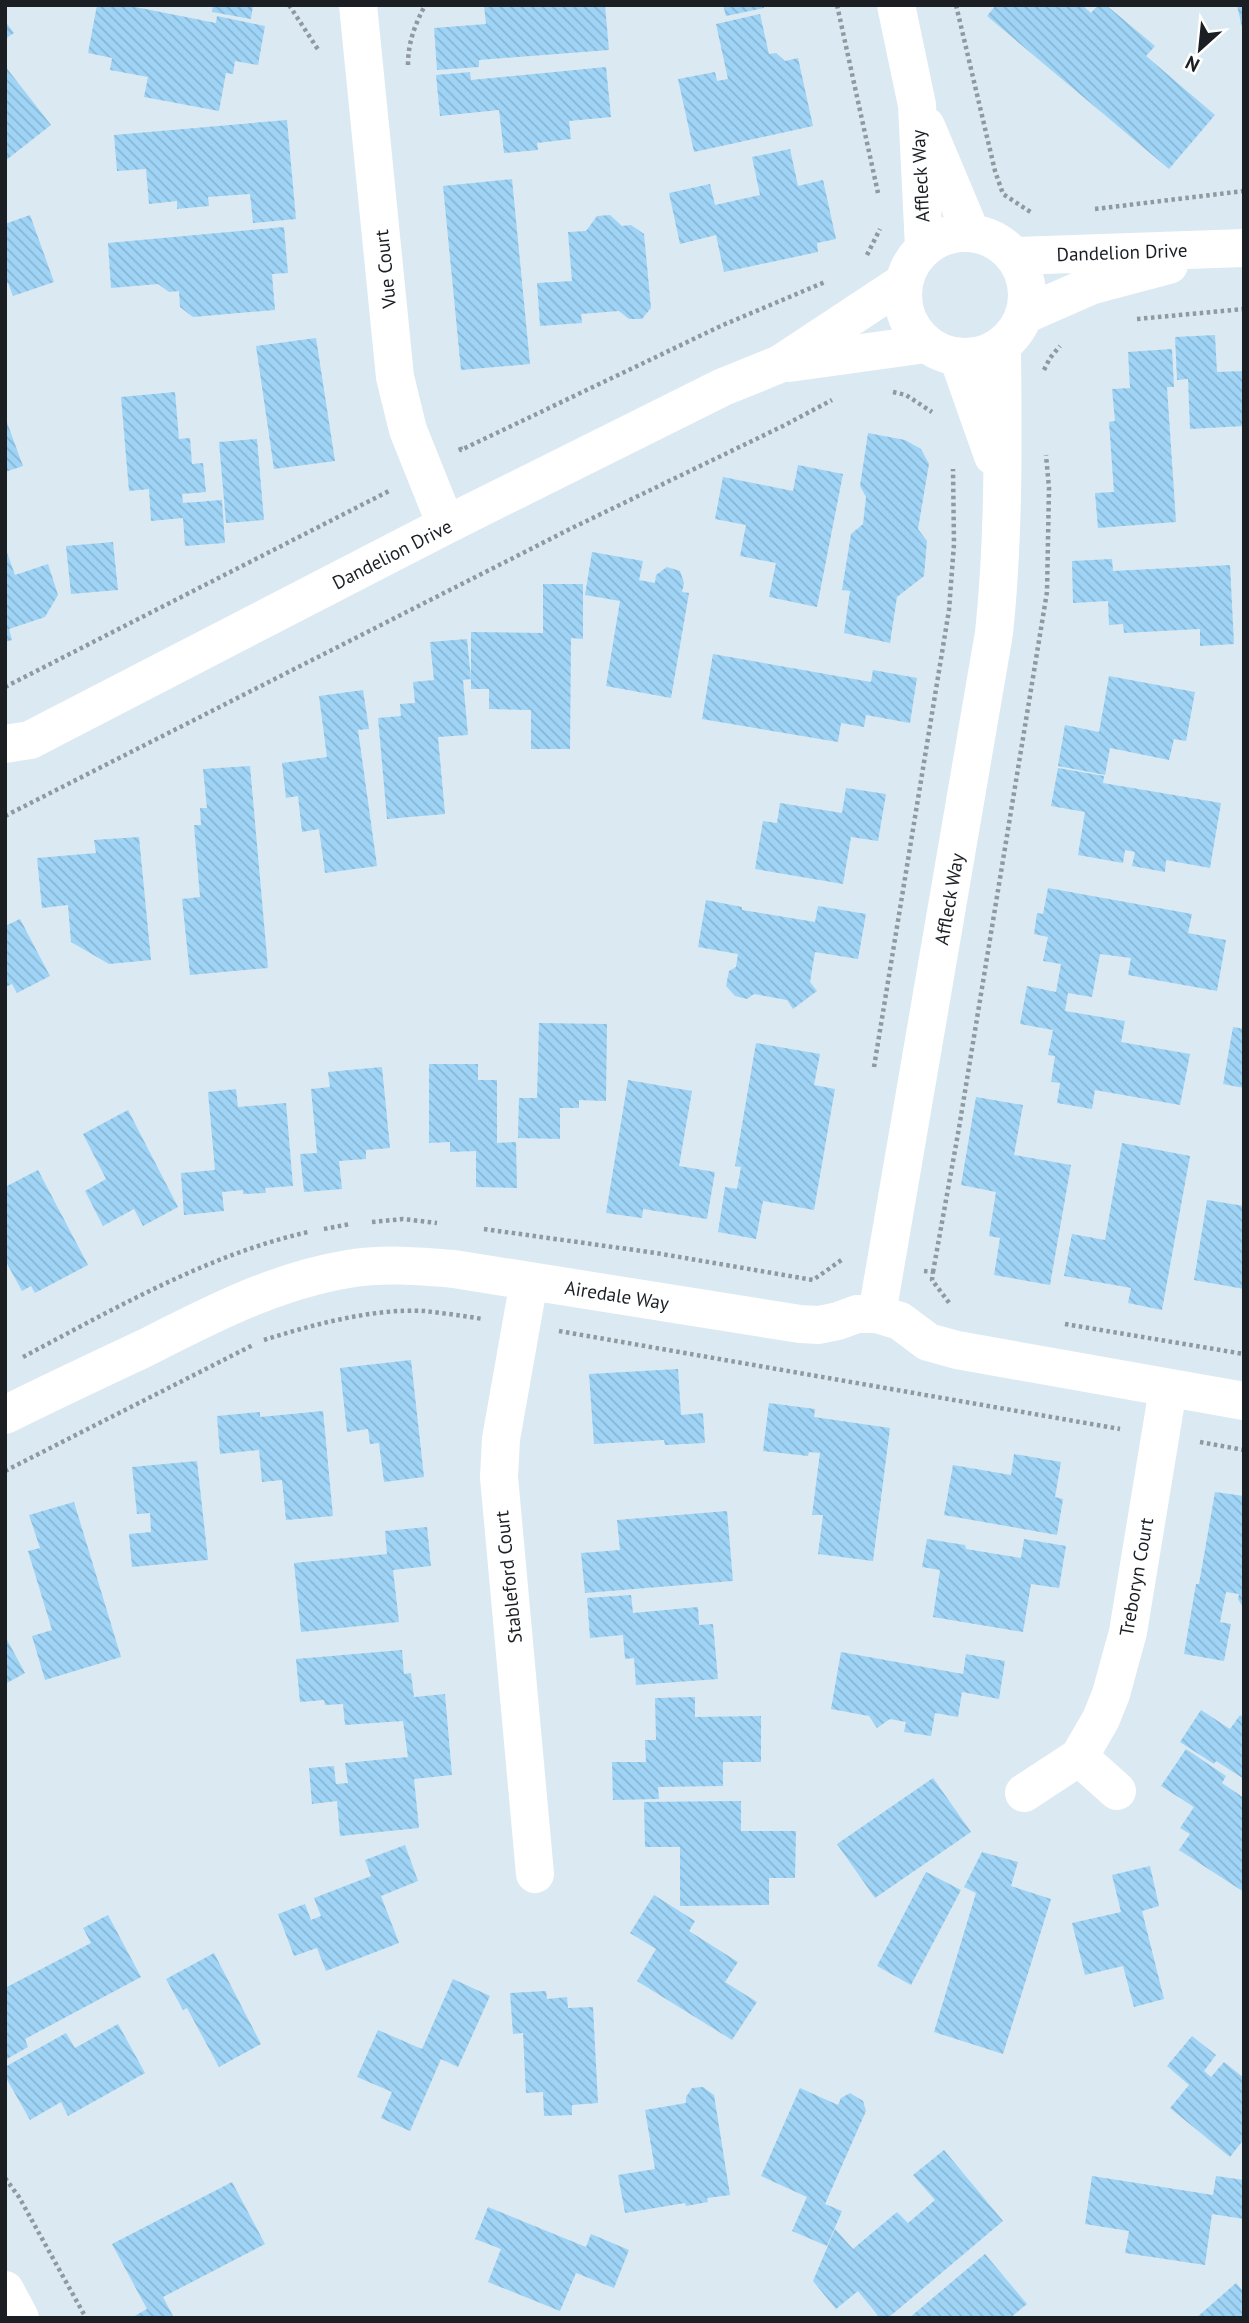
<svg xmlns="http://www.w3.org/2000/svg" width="1249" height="2323" font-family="'PT Sans',sans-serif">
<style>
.building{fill:url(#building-back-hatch)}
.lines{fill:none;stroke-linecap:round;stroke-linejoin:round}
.path{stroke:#8f99a0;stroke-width:4.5;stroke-dasharray:3.5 3.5;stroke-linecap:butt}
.minor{stroke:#fff;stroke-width:38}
.labels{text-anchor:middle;stroke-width:5;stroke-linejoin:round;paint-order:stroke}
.street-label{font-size:19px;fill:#1b1f23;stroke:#fff}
</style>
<defs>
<pattern id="building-back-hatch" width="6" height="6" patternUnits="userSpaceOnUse" patternTransform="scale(1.75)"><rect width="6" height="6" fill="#9fd4f6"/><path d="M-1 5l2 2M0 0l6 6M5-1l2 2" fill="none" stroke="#88b6d3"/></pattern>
</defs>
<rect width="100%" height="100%" fill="#dbe9f2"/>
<path class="building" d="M97,5H125L216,23L217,16L265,26L258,65L235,61L233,74L226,73L219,111L144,97L148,77L110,70L112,58L88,53Z
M213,5H253L251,19L212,12Z
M484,5H605L609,50L479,60V67L437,70L434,28L486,24Z
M723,5H764V8L726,16Z
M996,5H1082L1091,13L1098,5H1106L1155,46L1146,56L1215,115L1169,169L987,16Z
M1237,5H1244V32H1243Z
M760,14L769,54L776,53L785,61L798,58L813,126L694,152L678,79L715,72L717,81L728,79L716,24Z
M5,21L14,33L5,39Z
M5,66L51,125L5,161Z
M606,67L611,117L569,121L571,139L537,143L538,150L504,153L499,110L440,116L436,75L470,72L471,80Z
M287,120L296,219L253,223L250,194L208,197L209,206L177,209V201L149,204L146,169L117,171L114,135Z
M790,149L798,186L823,180L836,239L817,243L818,252L724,272L716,235L680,244L669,193L710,184L715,205L760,195L752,157Z
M512,179L530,364L461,370L443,186Z
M30,215L54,282L13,296L8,283L5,284V224Z
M610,215L622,226L631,225L644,234L651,308L642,319H629L619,311L581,314L582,323L540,326L537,283L572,281L568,232L586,231L597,216Z
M284,227L288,273L272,274L275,310L193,317L180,307L179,291L169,292L158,284L111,288L108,243Z
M1215,335L1217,372L1244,371V426L1190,429L1188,379L1177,380L1175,337Z
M316,338L335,461L274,469L256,346Z
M1172,349L1174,387H1167L1176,522L1098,528L1095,493L1114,492L1109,422L1115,421L1112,389L1130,388L1128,352Z
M175,392L179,439L190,438L192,464L203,463L206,492L182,494L183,503L222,500L225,543L185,546L183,518L151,521L149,489L129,491L121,397Z
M5,417L23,466L5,472Z
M868,433L905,440L921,449L929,464L918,529L927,541L924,576L897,597L890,643L844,633L850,591L842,590L851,534L863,524L866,497L860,486Z
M257,439L264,520L226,523L219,442Z
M798,465L843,474L817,607L769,597L776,563L740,556L746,525L715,519L723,477L793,491Z
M113,542L118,590L71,594L66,546Z
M5,547L15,575L48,564L58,595L45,617L9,629L12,640L5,642Z
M592,552L643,561L639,580L655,583L656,575L667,567L680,571L684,583L682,592L689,593L671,698L606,686L620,601L585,595Z
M1112,559L1113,571L1230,565L1234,644L1200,646V629L1124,633L1123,624L1109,625L1108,601L1073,603L1072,561Z
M543,584H583V639L571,638L570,749H531V710L489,709V689H471V632L543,633Z
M467,639L471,679L463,680L468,735L438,737L445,814L387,819L378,718L401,716L400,704L415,703L413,682L434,680L430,642Z
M713,654L871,682L873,670L917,678L910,723L866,715L864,727L841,723L838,742L702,719Z
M1109,676L1195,692L1186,741L1174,739L1169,760L1110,748L1105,775L1058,766L1065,725L1099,732Z
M363,690L369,729L358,730L377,866L325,873L319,829L302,832L298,796L286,798L282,763L327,757L319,696Z
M250,766L268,968L190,975L182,899L200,897L194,825H201L200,808H207L203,769Z
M1058,768L1104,776L1103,783L1221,803L1210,868L1166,860L1165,872L1132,866L1135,852L1125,850L1123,863L1078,855L1085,812L1051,806Z
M846,788L886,794L878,841L851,837L843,884L755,869L763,821L777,823L780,803L842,813Z
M139,837L151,960L109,964L71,942L68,905L42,908L37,858L96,853L94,840Z
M1048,888L1192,914L1188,933L1226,940L1217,991L1128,975L1131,958L1100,954L1092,997L1068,993L1065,1011L1125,1021L1121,1042L1190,1054L1180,1105L1095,1090L1092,1109L1057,1103L1060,1083L1051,1082L1055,1056L1048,1055L1053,1030L1020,1024L1027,986L1056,992L1061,964L1043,961L1048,937L1034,934L1037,913L1043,914Z
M706,900L742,907V910L815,922L818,906L866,914L858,959L815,952L810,982L817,991L793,1009L787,1000L754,994L747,999L735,996L726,986L729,971L736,967L738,954L698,947Z
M20,919L50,976L17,993L12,984L5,987V926Z
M539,1023L607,1024L606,1101L579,1100V1108H560V1139L518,1138L519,1098H537Z
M1233,1027L1244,1029V1088L1223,1084Z
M756,1043L820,1054L814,1085L835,1089L814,1210L763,1201L756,1239L718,1232L725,1187L737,1189L741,1167L735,1166Z
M429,1064H478V1080H497V1143L516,1142L517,1188L476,1187V1151L450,1152V1142L429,1143Z
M382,1067L390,1148L366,1150V1159L339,1161L342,1189L304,1192L300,1154L317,1153L311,1089L330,1087L328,1072Z
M628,1080L692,1091L679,1166L715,1172L707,1219L643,1209L642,1218L606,1213Z
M236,1089L238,1107L286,1103L293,1186L265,1188L266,1193L243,1194V1190L222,1192L224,1211L184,1215L181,1173L215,1170L208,1092Z
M976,1097L1023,1105L1014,1155L1071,1165L1050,1285L994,1275L1000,1238L989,1236L996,1192L961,1185Z
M128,1110L178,1207L143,1226L134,1209L103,1226L85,1191L106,1179L83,1134Z
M1122,1143L1190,1156L1162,1310L1128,1303L1131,1288L1064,1276L1072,1234L1105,1240Z
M38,1170L88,1265L35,1293L31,1286L22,1291L5,1260V1187Z
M1207,1200L1244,1206V1289L1194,1280Z
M411,1360L424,1477L384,1482L379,1443L370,1444L368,1429L347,1432L340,1368Z
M678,1369L681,1415L703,1413L705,1443L665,1445L664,1440L594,1444L589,1374Z
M769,1403L815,1409L814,1417L890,1428L873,1561L818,1554L823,1515H812L820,1453L809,1452L808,1456L763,1451Z
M323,1411L333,1516L286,1520L282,1480L262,1482L259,1450L220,1454L217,1416L260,1412V1417Z
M1014,1454L1061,1462L1055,1497L1063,1499L1057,1535L944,1515L953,1465L1011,1475Z
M197,1461L208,1560L132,1567L129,1534L151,1532L150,1513L137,1514L132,1467Z
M1215,1492L1244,1496V1609L1238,1599L1239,1594L1226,1592L1220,1622L1231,1624L1224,1661L1184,1654L1196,1584H1199Z
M74,1502L121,1657L45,1680L32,1636L52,1630L28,1551L40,1548L29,1515Z
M727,1511L733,1581L585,1593L581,1553L620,1550L617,1520Z
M427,1527L431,1566L393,1570L399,1622L301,1632L294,1563L387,1554L385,1531Z
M927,1539L965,1545L966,1549L1021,1558L1024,1539L1066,1546L1059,1588L1031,1584L1023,1632L933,1617L940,1570L922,1567Z
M631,1595L633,1613L698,1607L699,1625L713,1624L718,1679L636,1685L634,1658L625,1659L623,1635L590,1638L587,1598Z
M5,1636L25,1673L5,1684Z
M402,1650L404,1674L411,1673L414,1697L445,1694L452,1775L414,1779L419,1828L340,1836L337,1801L312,1804L309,1768L334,1766L336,1784L348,1783L345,1763L408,1757L403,1721L345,1725L343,1704L325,1705L324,1700L300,1702L296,1659Z
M841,1652L963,1674L966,1654L1005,1661L999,1699L962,1692L958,1717L935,1713L931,1736L904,1732L906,1722L890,1719L877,1728L869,1716L831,1709Z
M695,1697V1717L761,1716V1762H723V1786L658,1787L659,1799L613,1800L612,1762H646L645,1740H656L655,1698Z
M1201,1710L1230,1729L1240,1715L1244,1718V1779L1216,1761L1214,1764L1180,1742Z
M1186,1749L1226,1776L1222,1783L1244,1798V1892L1179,1850L1190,1834L1180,1828L1194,1807L1161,1786Z
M933,1778L971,1832L875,1898L837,1844Z
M741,1801V1831H796L795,1878H769V1905L680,1906V1847H645L644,1802Z
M405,1845L418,1881L381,1896L399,1943L326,1971L317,1948L294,1956L278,1914L305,1904L311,1920L321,1916L314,1898L371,1876L365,1860Z
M982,1852L1018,1862L1011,1886L1051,1899L1003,2054L934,2032L976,1893L964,1887Z
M1150,1866L1159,1906L1142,1911L1164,1999L1134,2007L1123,1966L1085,1975L1072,1923L1121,1912L1112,1875Z
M926,1872L961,1890L911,1985L877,1966Z
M654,1895L695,1921L689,1931L738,1962L725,1982L757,2002L732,2040L637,1981L656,1949L630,1933Z
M108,1915L141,1977L25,2039L28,2047L5,2060V1988L91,1943L83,1928Z
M214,1953L261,2044L219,2067L187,2008L183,2010L166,1979Z
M453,1979L490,1996L458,2067L441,2059L410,2131L381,2118L392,2092L357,2077L378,2030L422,2049Z
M546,1991L547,1999L567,1997L568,2008L593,2007L598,2103L572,2105V2115L544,2116L543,2092L526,2093L523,2033L513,2034L510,1993Z
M118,2024L145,2073L68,2116L61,2102L30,2120L5,2076V2067L66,2033L75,2048Z
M1192,2036L1216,2055L1204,2071L1211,2077L1224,2062L1244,2078V2139L1230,2157L1170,2108L1189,2085L1167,2066Z
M703,2087L714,2095L730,2195L707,2198L708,2202L686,2206L685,2203L625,2213L618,2175L655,2169L645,2110L686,2103V2097L692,2088Z
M800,2088L838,2105L841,2098L850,2093L863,2101L866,2111L825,2204L842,2211L827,2246L792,2231L807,2197L761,2176Z
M944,2150L1003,2221L888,2318H880L858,2291L836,2309L813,2281L835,2229L853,2249L897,2212L908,2223L935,2200L913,2175Z
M1092,2176L1213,2195L1216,2176L1244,2180V2219L1212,2214L1205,2265L1125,2253L1129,2231L1085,2224Z
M232,2182L265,2244L163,2297L174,2318H131L147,2309L112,2244Z
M488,2207L586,2247L591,2234L629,2250L614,2288L576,2273L560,2311L488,2282L501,2249L475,2239Z
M985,2254L1027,2304L1010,2318H909Z
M1236,2283L1244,2292V2318H1196Z"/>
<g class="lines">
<path class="path" d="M289,5L319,51
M837,5L878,193
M956,5L995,171L1003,194L1032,213
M408,65C408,42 415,25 425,5
M1095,209L1244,191
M867,255L880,229
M1137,319L1244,309
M1044,370L1050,358L1060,346
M893,392L906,395L932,412
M460,447L461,450L723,325L825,282
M5,687L389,491
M5,816L572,528L783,426L832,400
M874,1067L949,610L954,544L953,469
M372,1222L403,1219L437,1223
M324,1229L350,1224
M484,1229L656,1253L813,1280L843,1259
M924,1271L933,1272L932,1280L950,1304
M933,1272L959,1128L1047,592L1049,488L1046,455
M1065,1324L1244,1354
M559,1331L1120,1429
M264,1340C311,1325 374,1308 424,1311C443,1313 463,1316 483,1319
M23,1357C114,1309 207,1255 308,1232
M1200,1442L1244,1450
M5,1471L253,1345
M5,2178L19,2197L86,2318"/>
<path class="minor" d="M358,5L395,377L408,430L446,525
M896,5L917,105L924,248
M926,126L971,233
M903 295a62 62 0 1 1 124 0a62 62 0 1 1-124 0Z
M1013,256L1244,248
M1024,315L1090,286L1169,265
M958,357L993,456
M789,363L926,344
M5,744L30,740L446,525L723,387L780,364L904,282
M529,1281L501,1439L499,1477L535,1874
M877,1314L994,633C1004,538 1003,441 1002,345
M5,1415C51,1392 98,1370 145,1348C210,1315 275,1281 348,1269C383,1263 419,1266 454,1269L800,1324L819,1325L838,1321L857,1314H877L900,1321L928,1342L957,1350L1244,1401
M1079,1757L1117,1791
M1024,1793L1079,1757L1101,1719L1111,1694L1128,1632L1168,1389
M5,2290L20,2318"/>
</g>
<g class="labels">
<g class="street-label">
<text transform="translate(920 176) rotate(-93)" y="7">Affleck Way</text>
<text transform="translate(1122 252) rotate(-2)" y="7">Dandelion Drive</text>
<text transform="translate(385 269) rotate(-96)" y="7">Vue Court</text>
<text transform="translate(392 554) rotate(-27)" y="7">Dandelion Drive</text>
<text transform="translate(949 899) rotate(-80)" y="7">Affleck Way</text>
<text transform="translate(617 1295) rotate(9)" y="7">Airedale Way</text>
<text transform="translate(508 1577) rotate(-96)" y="7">Stableford Court</text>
<text transform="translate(1136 1577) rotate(-80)" y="7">Treboryn Court</text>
</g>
</g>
<rect width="1249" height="2323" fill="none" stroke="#1b1f23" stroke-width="14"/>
<g transform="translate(1200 49) rotate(207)" stroke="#ffffff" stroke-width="5" paint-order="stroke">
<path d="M0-5L12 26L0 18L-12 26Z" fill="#1b1f23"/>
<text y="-10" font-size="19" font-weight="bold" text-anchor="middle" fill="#1b1f23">N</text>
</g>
</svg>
